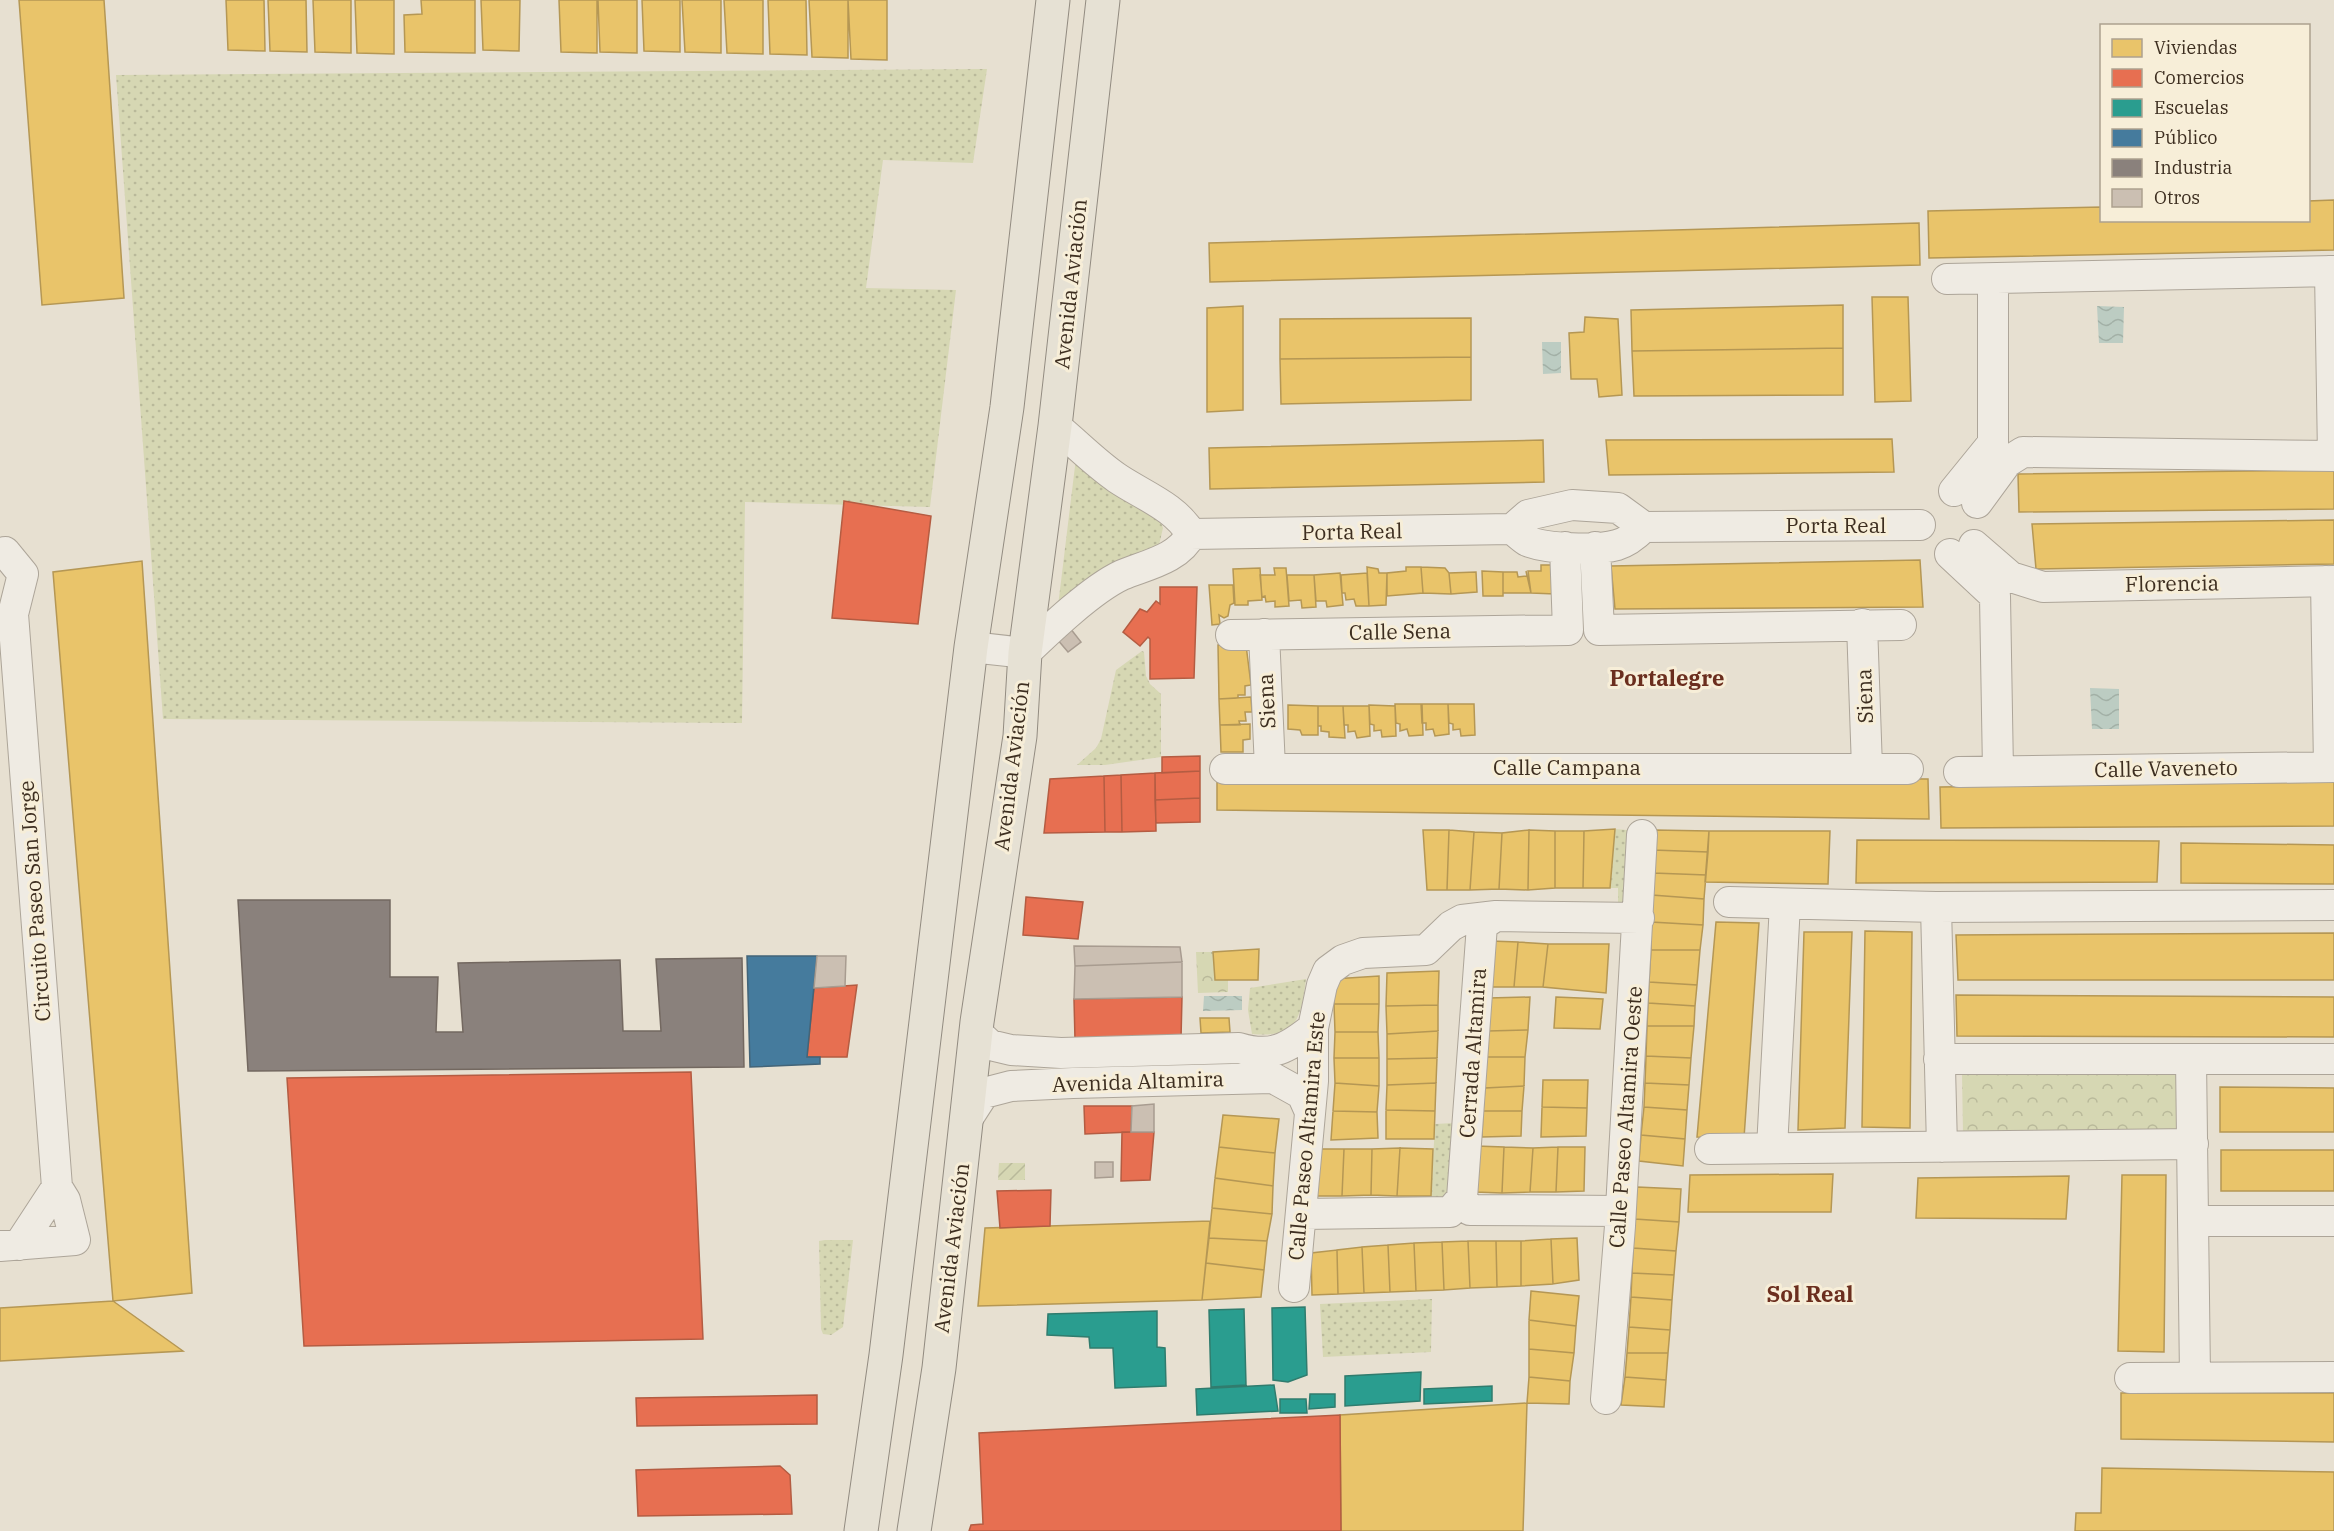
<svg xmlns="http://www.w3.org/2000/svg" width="2334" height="1531" font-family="'IBM Plex Serif',serif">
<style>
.grass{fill:url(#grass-dots)}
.park{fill:url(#park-crowns)}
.garden{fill:url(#garden-furrows)}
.water{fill:url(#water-waves)}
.homes{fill:#e9c46a;stroke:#b59754;stroke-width:1.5}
.shops{fill:#e76f51;stroke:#b45c42;stroke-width:1.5}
.schools{fill:#2a9d8f;stroke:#307c6e;stroke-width:1.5}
.public{fill:#457b9d;stroke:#436478;stroke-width:1.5}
.industry{fill:#8a817c;stroke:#736860;stroke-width:1.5}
.building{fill:#cbbfb2;stroke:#a89c90;stroke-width:1.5}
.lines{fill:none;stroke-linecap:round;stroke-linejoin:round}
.minor-casing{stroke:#ada599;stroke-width:32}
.major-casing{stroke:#928b80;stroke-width:35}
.minor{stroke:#efebe3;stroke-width:30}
.major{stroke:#e6e1d4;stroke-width:33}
.labels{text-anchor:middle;stroke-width:6;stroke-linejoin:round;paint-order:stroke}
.street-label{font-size:21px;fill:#3d2e20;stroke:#f7eed8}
.neighbourhood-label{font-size:22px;font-weight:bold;fill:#6b2e1e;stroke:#f7eed8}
</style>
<defs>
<pattern id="grass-dots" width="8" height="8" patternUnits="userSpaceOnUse" patternTransform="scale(1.5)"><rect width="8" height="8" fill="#d6d7b3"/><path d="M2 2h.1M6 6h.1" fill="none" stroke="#b9b99a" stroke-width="1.8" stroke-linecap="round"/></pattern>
<pattern id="park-crowns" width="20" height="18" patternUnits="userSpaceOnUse" patternTransform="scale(1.5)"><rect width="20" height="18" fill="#d6d7b3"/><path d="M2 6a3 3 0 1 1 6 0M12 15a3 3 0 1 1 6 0" fill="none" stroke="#b9b99a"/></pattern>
<pattern id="garden-furrows" width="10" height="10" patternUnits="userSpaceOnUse" patternTransform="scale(1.5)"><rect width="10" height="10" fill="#d6d7b3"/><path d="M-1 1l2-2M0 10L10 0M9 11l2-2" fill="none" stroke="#b9b99a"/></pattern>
<pattern id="water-waves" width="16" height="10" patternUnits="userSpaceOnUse" patternTransform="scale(1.5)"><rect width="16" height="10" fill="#bcccc2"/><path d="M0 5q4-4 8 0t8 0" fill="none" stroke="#a2b0a6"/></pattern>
</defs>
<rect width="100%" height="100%" fill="#e7e0d1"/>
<path class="grass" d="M987,69L973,163L883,160L866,288L956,290L930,507L745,502L742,723L163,719L116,75Z
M1076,458L1157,512L1163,528L1159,545L1058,606Z
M1142,651L1144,652L1146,676L1150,684L1161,694V757L1105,765H1077L1096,748L1101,739L1116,670Z
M1615,829L1627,830L1626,903L1618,902V888H1610Z
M1306,979C1301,1019 1297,1038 1252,1034L1248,1010L1250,988Z
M1454,1123L1452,1198L1434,1201L1431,1196L1435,1124Z
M825,1240H853L843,1327L831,1335L823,1334L821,1329L819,1241Z
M1432,1299L1431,1352L1323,1357L1320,1304Z"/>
<path class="park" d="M1196,952H1213L1215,980H1228V992L1198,993Z
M2183,1072L2182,1130L1963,1134L1962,1074Z"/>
<path class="garden" d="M999,1163H1025V1180H998Z"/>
<path class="water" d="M2097,306L2124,307L2123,343H2099Z
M1542,342H1561V373L1543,374Z
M2090,688L2119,689V729H2092Z
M1204,996H1242V1010L1203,1011Z"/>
<path class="homes" d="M19,0H104L124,298L42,305Z
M226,0H264L265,51L228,50Z
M268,0H306L307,52L270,51Z
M313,0H351V53L315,52Z
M355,0H394V54L357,53Z
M421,0H475V53L405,52L404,15L422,14Z
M481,0H520L519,51L483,50Z
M559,0H597V53L561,52Z
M598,0H637V53L600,52Z
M642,0H680V52L644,51Z
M682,0H721V53L685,52Z
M724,0H763V54L727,53Z
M768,0H806L807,55L770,54Z
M809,0H848V58L812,57Z
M848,0H887V60L851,59Z
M2334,200V250L1929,258L1928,211L2102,207V220H2308V201Z
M1919,223L1920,265L1210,282L1209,243Z
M1872,297H1908L1911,401L1875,402Z
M1843,305V348L1632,351L1631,310Z
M1243,306V410L1207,412V308Z
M1585,317L1618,319L1622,395L1599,397L1597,379H1571L1569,333L1584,332Z
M1471,318V357L1280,359V319Z
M1843,348V395L1634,396L1632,351Z
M1471,357V400L1281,404L1280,359Z
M1892,439L1894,472L1609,475L1606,440Z
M1543,440L1544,482L1210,489L1209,448Z
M2334,470V509L2019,512L2018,474Z
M2334,520V564L2036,569L2032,524Z
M1920,560L1923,607L1615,609L1611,566Z
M142,561L192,1293L113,1301L53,572Z
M1541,565H1551L1555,594L1531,593L1528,571H1541Z
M1367,567L1378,569L1379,573H1387L1386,605L1369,606Z
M1406,567H1421L1423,593L1387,596V573L1406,571Z
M1421,567L1445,568L1449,573L1451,594L1423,593Z
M1260,568L1262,600L1248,601V605H1235L1233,569Z
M1274,568H1286L1289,606L1275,607V601L1266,602L1265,596L1262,597L1260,575H1275Z
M1482,571L1503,572V596H1483Z
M1526,571L1531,593H1503V572H1517L1518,577L1527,576Z
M1476,572L1477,592L1451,594L1449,573Z
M1340,573L1343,605L1327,607L1326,601H1316L1314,575Z
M1367,573L1369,606H1356L1354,599L1346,600L1345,593H1342L1341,575Z
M1287,575H1314L1316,607L1302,608L1301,600L1289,601Z
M1209,585H1233L1234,603L1230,605L1228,616L1224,618L1219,615L1220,624L1212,625Z
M1218,645H1246L1251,685L1245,686V695H1238V698L1219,699Z
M1251,697L1252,712H1245L1246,721H1239L1240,725H1220L1219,699Z
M1395,704H1422L1423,735L1409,736L1407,729L1400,731V724L1396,723Z
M1421,704H1448L1449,734L1435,736L1433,729L1426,730V723H1422Z
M1448,704H1474L1475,735L1461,736L1460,729L1453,730V724L1449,723Z
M1288,705L1318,706V735H1302L1300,730L1288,729Z
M1369,705L1395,706L1396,736L1382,737L1381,730L1374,731V725L1370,724Z
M1318,706H1343L1345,738L1329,737V732L1321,731V726H1318Z
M1343,706H1369L1370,736L1357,738L1355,731L1348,732V725H1344Z
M1250,724V739L1243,740V752H1221L1220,725Z
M1217,774L1928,779L1929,819L1217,810Z
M2334,782V826L1941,828L1940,787Z
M1615,829L1610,888H1583L1584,831Z
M1423,830H1449L1447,890H1427Z
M1449,830L1474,832L1470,890H1447Z
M1529,830L1528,890L1499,889L1502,833Z
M1529,830L1555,831V888L1528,890Z
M1654,830L1709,831L1708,852L1653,850Z
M1555,831H1584L1583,888H1555Z
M1709,831H1830L1828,884L1705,882Z
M1474,832L1502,833L1499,889L1470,890Z
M1857,840L2159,841L2157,882L1856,883Z
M2181,843L2334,845V884L2181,883Z
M1653,850L1708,852L1706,875L1653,873Z
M1653,873L1706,875L1704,899L1652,895Z
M1652,895L1704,899L1703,925L1651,922Z
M1651,922L1703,925L1700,950H1651Z
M1716,922L1759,923L1744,1138L1697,1137Z
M1865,931L1912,932L1910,1128L1862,1127Z
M1804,932H1852L1845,1128L1798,1130Z
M2334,933V980H1958L1956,935Z
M1490,941L1518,942L1514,987H1487Z
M1518,942L1548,944L1543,987H1514Z
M1548,944H1609L1606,993L1543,987Z
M1259,949L1258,980H1215L1213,952Z
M1651,950H1700L1697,985L1649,982Z
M1439,971L1438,1005L1386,1006L1387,973Z
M1379,976V1004H1334L1333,979Z
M1649,982L1697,985L1695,1006L1648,1003Z
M1956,995L2334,997V1037L1957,1036Z
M1530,997L1528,1030L1488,1031L1489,998Z
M1556,997L1603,999L1600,1029L1554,1028Z
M1648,1003L1695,1006L1694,1026H1647Z
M1334,1004H1379L1378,1032H1335Z
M1438,1005V1031L1387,1034L1386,1006Z
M1200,1018H1229L1230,1032L1201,1033Z
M1647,1026H1694L1691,1058L1646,1056Z
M1528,1030L1525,1057H1486L1488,1031Z
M1438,1031L1437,1058L1387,1059V1034Z
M1335,1032H1378L1379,1058H1334Z
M1646,1056L1691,1058L1689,1085L1645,1083Z
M1486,1057H1525L1524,1086L1485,1088Z
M1334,1058H1379V1086L1335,1083Z
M1437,1058L1436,1083L1387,1085V1059Z
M1543,1080H1588L1587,1108L1542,1107Z
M1335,1083L1379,1086L1377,1112L1333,1111Z
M1436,1083L1435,1111L1386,1110L1387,1085Z
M1645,1083L1689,1085L1687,1110L1644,1107Z
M1524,1086L1522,1111H1483L1485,1088Z
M2220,1087L2334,1088V1132H2220Z
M1542,1107L1587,1108L1586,1136L1541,1137Z
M1644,1107L1687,1110L1685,1139L1641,1135Z
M1386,1110L1435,1111L1434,1139H1386Z
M1333,1111L1377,1112L1378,1138L1331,1140Z
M1483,1111H1522L1521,1136L1482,1137Z
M1223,1115L1279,1119L1275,1153L1219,1147Z
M1641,1135L1685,1139L1683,1166L1639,1161Z
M1476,1146L1504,1147L1502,1193L1475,1192Z
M1219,1147L1275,1153L1273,1186L1215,1178Z
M1504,1147L1533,1148L1530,1192L1502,1193Z
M1558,1147H1585L1584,1191L1556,1192Z
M1558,1147L1556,1192H1530L1533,1148Z
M1400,1148L1433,1149L1431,1196H1397Z
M1400,1148L1397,1196L1371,1195L1372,1149Z
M1318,1149H1344L1342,1196H1316Z
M1344,1149H1372L1371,1195L1342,1196Z
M2221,1150H2334V1191H2221Z
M1833,1174L1831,1212H1688L1690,1175Z
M2122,1175H2166L2164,1352L2118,1351Z
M2069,1176L2066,1219L1916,1218L1918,1178Z
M1215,1178L1273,1186L1272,1214L1212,1208Z
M1637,1187L1681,1189L1679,1222L1635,1219Z
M1212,1208L1272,1214L1267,1241L1209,1238Z
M1635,1219L1679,1222L1676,1251L1633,1248Z
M1210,1221L1202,1300L978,1306L985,1228Z
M1209,1238L1267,1241L1264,1270L1206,1263Z
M1577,1238L1579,1280L1553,1284L1551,1239Z
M1551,1239L1553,1284L1521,1286V1241Z
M1468,1241H1496L1497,1287L1470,1288Z
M1468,1241L1470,1288L1444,1290L1442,1242Z
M1496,1241H1521V1286L1497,1287Z
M1442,1242L1444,1290L1416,1291L1414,1243Z
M1414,1243L1416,1291L1390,1292L1388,1245Z
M1388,1245L1390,1292L1364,1293L1362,1247Z
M1362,1247L1364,1293L1338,1294L1337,1250Z
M1633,1248L1676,1251L1674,1275L1632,1273Z
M1337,1250L1338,1294L1312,1295L1311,1253Z
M1206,1263L1264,1270L1261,1297L1202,1300Z
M1632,1273L1674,1275L1672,1300L1631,1297Z
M1531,1291L1579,1296L1576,1326L1529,1320Z
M1631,1297L1672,1300L1670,1330L1629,1327Z
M113,1301L183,1351L0,1361V1308Z
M1529,1320L1576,1326L1574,1353L1529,1349Z
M1629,1327L1670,1330L1668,1353H1627Z
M1529,1349L1574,1353L1570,1381L1529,1377Z
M1627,1353H1668L1666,1380L1625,1377Z
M1529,1377L1570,1381L1569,1404L1527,1403Z
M1625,1377L1666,1380L1664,1407L1621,1405Z
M2121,1393H2334V1442L2121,1439Z
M1527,1403L1523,1531H1341L1340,1415Z
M2102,1468L2334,1472V1531H2075L2076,1513H2101Z"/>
<path class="shops" d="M844,501L931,516L918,624L832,618Z
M1160,587H1197L1194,678L1150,679V639L1148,637L1140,646L1123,632L1140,609L1147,612L1156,601L1160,604Z
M1200,756V771L1162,773V757Z
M1200,771V798L1155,800V773Z
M1155,773L1156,831L1122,832L1121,775Z
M1121,775L1122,832H1105L1104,776Z
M1104,776L1105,832L1044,833L1050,779Z
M1200,798V822L1156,823L1155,800Z
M1026,897L1083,902L1078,939L1023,935Z
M857,985L847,1057H807L814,988Z
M1182,997L1181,1039L1075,1040L1074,999Z
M691,1072L703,1339L304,1346L287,1078Z
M1084,1106H1132L1131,1132L1085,1134Z
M1122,1132H1154L1150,1180L1121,1181Z
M1051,1190L1050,1226L1000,1228L997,1191Z
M817,1395V1424L637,1426L636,1398Z
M1340,1415L1341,1531H969L971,1525L983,1524L979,1433Z
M780,1466L790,1475L792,1514L638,1516L636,1470Z"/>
<path class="schools" d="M1305,1307L1307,1375L1288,1382L1273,1380L1272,1308Z
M1244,1309L1246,1385L1211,1387L1209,1310Z
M1157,1311V1347L1165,1348L1166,1386L1115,1388L1113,1348H1090L1089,1337L1047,1335L1048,1314Z
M1421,1372L1420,1401L1345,1406V1376Z
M1274,1385L1278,1411L1197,1415L1196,1389Z
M1492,1386V1401L1424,1404V1389Z
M1310,1394H1335V1407L1309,1409Z
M1280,1399H1306L1307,1413H1280Z"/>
<path class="public" d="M747,956H817L807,1057H820V1064L750,1067Z"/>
<path class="industry" d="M238,900H390V977H438L436,1032H463L458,963L620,960L623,1031H661L656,959L742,958L744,1067L248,1071Z"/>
<path class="building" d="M1070,628L1081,642L1068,652L1057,639Z
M1074,946L1180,947L1182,962L1075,966Z
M817,956H846L845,986L814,988Z
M1182,962V997L1074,999L1075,966Z
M1154,1104V1132H1131L1132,1106Z
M1095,1162H1113V1177L1095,1178Z"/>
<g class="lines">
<defs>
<path id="minor" d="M2330,271L2333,456
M1947,279L2334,271
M1055,426C1076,443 1095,463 1117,478C1142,495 1176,507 1191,534
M1954,491L1993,443V280
M1977,503L2007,462L2023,452L2334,456
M1512,529C1517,533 1522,538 1527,541C1547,549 1596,551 1617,545C1628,542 1636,535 1644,527L1920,525
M1191,534L1512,529L1528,515L1572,505L1618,508L1644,527
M1974,545L2011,577L2043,587L2334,581
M1595,547L1599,630L1901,625
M0,553L5,552L23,574L13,614L57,1187L65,1200L75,1240L0,1246
M1950,554L1995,596L1998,771
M2326,581L2329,767
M1862,624L1867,768
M1264,634L1270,768
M1231,635L1568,630L1565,547
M971,647L1025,653C1050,629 1092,589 1122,575C1146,565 1179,559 1191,534
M1225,769H1908
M1959,772L2334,767
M1729,902L1936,907L2334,905
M1936,907L1942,1147
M976,1032L990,1045L1011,1050L1061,1053L1239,1048C1272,1058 1288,1048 1313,1028
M1939,1059H2334
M2191,1059L2195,1377
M966,1121L984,1093L1011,1086L1073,1083L1273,1078L1302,1094L1310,1112
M1772,1148L1785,904
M1710,1149L2193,1144
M1462,1198L1482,925L1496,916
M1302,1214L1450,1212L1462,1198L1470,1210L1620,1211
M2194,1221H2334
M19,1245L57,1187
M1294,1287L1313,1081V1028L1322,985L1328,971L1343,960L1363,953L1426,950L1451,926L1462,920L1496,916L1639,918
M2130,1378L2334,1377
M1606,1399L1620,1226L1642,835"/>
<path id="major" d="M861,1531L886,1355L971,647L1007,407L1053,0
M914,1531L939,1368L977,1022L1020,736L1025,653L1055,426L1103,0"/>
</defs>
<use href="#minor" class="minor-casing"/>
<use href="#major" class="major-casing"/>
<use href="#minor" class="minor"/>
<use href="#major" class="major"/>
</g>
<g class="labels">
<g class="street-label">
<text transform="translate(1071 284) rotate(-84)" y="7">Avenida Aviación</text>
<text x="1836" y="533">Porta Real</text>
<text transform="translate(1352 532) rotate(-1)" y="7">Porta Real</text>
<text transform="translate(2172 584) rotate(-1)" y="7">Florencia</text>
<text transform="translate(1400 632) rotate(-1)" y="7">Calle Sena</text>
<text transform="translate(1865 696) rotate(-92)" y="7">Siena</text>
<text transform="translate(1267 701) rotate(-93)" y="7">Siena</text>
<text transform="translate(1012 766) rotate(-83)" y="7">Avenida Aviación</text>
<text x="1567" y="775">Calle Campana</text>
<text transform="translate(2166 769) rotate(-1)" y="7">Calle Vaveneto</text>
<text transform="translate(35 901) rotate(-94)" y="7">Circuito Paseo San Jorge</text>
<text transform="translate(1473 1053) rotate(-86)" y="7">Cerrada Altamira</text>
<text transform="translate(1138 1082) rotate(-2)" y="7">Avenida Altamira</text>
<text transform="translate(1626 1117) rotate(-86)" y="7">Calle Paseo Altamira Oeste</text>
<text transform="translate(1307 1136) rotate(-85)" y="7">Calle Paseo Altamira Este</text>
<text transform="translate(952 1248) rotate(-83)" y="7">Avenida Aviación</text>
</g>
<g class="neighbourhood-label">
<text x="1667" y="686">Portalegre</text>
<text x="1810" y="1302">Sol Real</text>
</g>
</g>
<rect x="2100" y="24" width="210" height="198" fill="#f7eed8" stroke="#ada18e" stroke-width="1.5"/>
<rect x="2112" y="39" width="30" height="18" fill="#e9c46a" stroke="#ada18e" stroke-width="1.5"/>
<text x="2154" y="54" font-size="18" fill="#3d2e20">Viviendas</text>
<rect x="2112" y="69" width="30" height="18" fill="#e76f51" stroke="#ada18e" stroke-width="1.5"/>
<text x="2154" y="84" font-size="18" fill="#3d2e20">Comercios</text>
<rect x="2112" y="99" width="30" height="18" fill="#2a9d8f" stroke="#ada18e" stroke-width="1.5"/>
<text x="2154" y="114" font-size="18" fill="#3d2e20">Escuelas</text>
<rect x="2112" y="129" width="30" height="18" fill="#457b9d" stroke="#ada18e" stroke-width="1.5"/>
<text x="2154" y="144" font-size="18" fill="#3d2e20">Público</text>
<rect x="2112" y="159" width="30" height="18" fill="#8a817c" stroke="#ada18e" stroke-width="1.5"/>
<text x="2154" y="174" font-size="18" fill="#3d2e20">Industria</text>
<rect x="2112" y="189" width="30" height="18" fill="#cbbfb2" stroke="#ada18e" stroke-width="1.5"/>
<text x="2154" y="204" font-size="18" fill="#3d2e20">Otros</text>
</svg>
